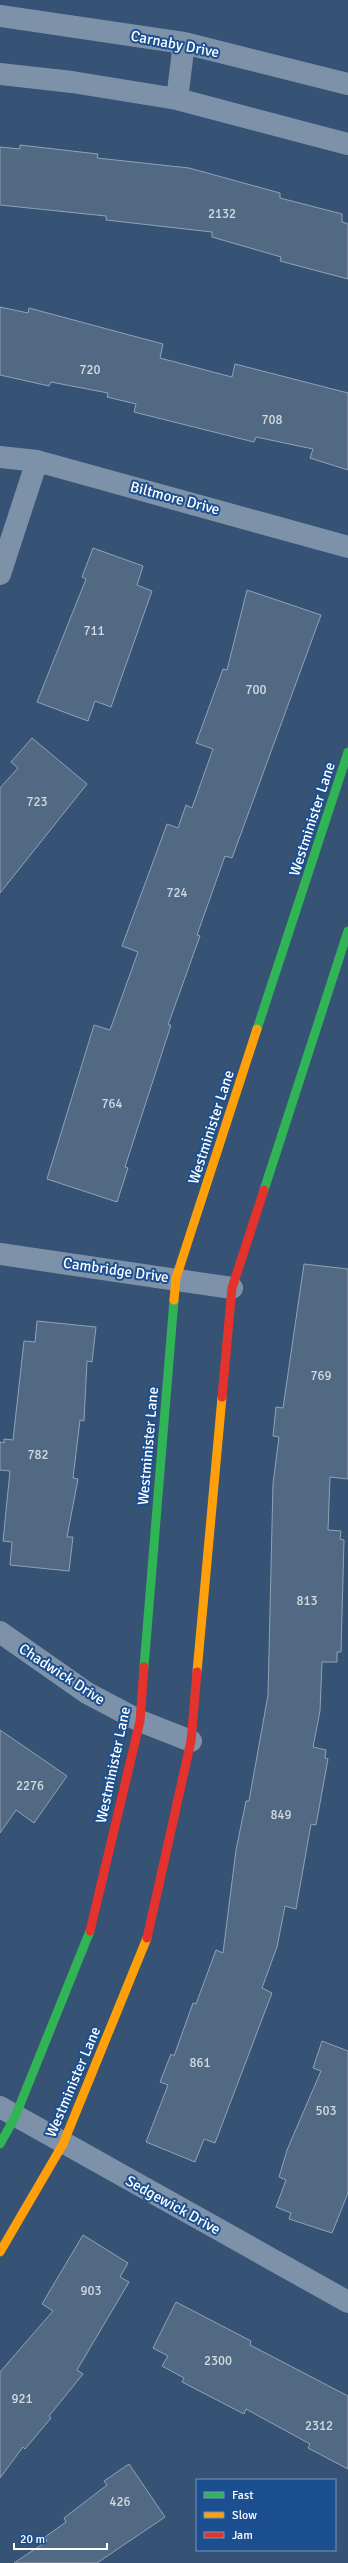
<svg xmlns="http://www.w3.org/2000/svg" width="348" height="2563" font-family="Signika,sans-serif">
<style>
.building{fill:#526984;stroke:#92a2b6}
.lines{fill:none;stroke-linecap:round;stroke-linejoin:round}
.street{stroke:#7d92a8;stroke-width:22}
.fast{stroke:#30b455;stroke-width:9}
.slow{stroke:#ff9f0a;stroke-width:9}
.jam{stroke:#e5322d;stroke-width:9}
.labels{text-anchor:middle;stroke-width:4;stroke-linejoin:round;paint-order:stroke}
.number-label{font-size:13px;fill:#d4dae0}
.street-label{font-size:15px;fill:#fff;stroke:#1b4f8f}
</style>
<rect width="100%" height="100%" fill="#365274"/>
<path class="building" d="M20,145L98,154L97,158L189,168L280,193V198L342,214V222L348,224V279L280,261L281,257L212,237V232L106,220V216L0,205V147L20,149Z
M0,307L28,313L29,308L163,344L160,358L232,377L235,364L348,393V470L310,458L313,449L256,437L254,442L134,412L136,404L107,397L108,393L51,382L49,386L0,375Z
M93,548L143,566L137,585L152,591L111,707L95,701L88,721L37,702L86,579L82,577Z
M247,590L321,615L232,858L225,856L197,935L200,936L168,1025H171L125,1167L128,1168L117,1202L47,1179L94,1025L110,1030L138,952L122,946L167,824L178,828L186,805L192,808L213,749L196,743L223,669L227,670Z
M32,738L87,784L0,893V788L18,768L11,762Z
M304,1264L348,1269V1479L330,1477L328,1530L341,1531L340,1539L344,1540L341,1652H337V1662H322L320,1711L313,1747L326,1750L325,1758L328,1759L316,1825L311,1824L296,1909L285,1906L277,1947L262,1988L272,1993L215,2143L204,2139L195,2162L146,2142L168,2085L160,2082L171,2054L174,2056L193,2003L196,2004L216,1950L223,1953L236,1850L246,1801H249L268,1695L273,1484L279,1437L273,1436L276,1407L283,1408Z
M37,1321L96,1327L92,1362L87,1361L84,1421L80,1420L73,1478L78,1479L67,1537H73L69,1571L10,1565L12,1542L3,1541L10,1471L0,1470V1442L4,1443V1439L13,1440L24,1341L35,1342Z
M0,1730L67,1776L34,1823L16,1810L0,1833Z
M322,2041L348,2051V2193L332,2233L289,2219L291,2213L276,2207L286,2180L279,2177L287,2150L321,2071L313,2068Z
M83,2235L128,2263L120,2277L129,2282L77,2370L83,2374L49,2416L51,2418L25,2449L23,2447L0,2478V2372L53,2311L42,2304Z
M176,2302L251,2341L250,2345L348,2396V2469L308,2448L310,2444L246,2409L244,2414L182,2382L184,2378L162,2366L168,2356L153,2348Z
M129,2464L165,2517L97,2563H14L47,2541L45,2537L66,2522L64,2518L107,2485L104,2481Z"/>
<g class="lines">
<path class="street" d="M0,16L184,43L348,84
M0,74L72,82L177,99L348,144
M177,99L184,43
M0,457L37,461L348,547
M0,574L37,461
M0,1254L232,1288
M0,1632L87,1693L140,1721L191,1741
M0,2107L348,2302"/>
<path class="fast" d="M257,1029L348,752
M264,1190L348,931
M144,1667L174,1300
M0,2144L15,2117L90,1931"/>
<path class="slow" d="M174,1300L176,1278L257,1029
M197,1672L222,1397
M0,2252L63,2144L147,1938"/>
<path class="jam" d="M222,1397L232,1288L264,1190
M90,1931L140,1721L144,1667
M147,1938L191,1741L197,1672"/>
</g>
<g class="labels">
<g class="number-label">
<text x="222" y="218">2132</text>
<text x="90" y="374">720</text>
<text x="272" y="424">708</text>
<text x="94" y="635">711</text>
<text x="256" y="694">700</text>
<text x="37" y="806">723</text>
<text x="177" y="897">724</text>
<text x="112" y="1108">764</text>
<text x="321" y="1380">769</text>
<text x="38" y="1459">782</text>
<text x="307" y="1605">813</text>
<text x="30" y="1790">2276</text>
<text x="281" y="1819">849</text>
<text x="200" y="2067">861</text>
<text x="326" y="2115">503</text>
<text x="91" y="2295">903</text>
<text x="218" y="2365">2300</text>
<text x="22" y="2403">921</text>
<text x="319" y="2430">2312</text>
<text x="120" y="2506">426</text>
</g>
<g class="street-label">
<text transform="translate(175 44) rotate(11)" y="5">Carnaby Drive</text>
<text transform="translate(175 498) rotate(15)" y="5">Biltmore Drive</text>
<text transform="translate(312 819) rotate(-72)" y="5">Westminister Lane</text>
<text transform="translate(211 1127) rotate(-72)" y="5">Westminister Lane</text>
<text transform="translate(116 1270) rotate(8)" y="5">Cambridge Drive</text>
<text transform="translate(148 1446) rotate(-85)" y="5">Westminister Lane</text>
<text transform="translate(62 1674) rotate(33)" y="5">Chadwick Drive</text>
<text transform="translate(113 1765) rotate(-78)" y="5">Westminister Lane</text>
<text transform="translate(73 2082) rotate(-67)" y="5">Westminister Lane</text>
<text transform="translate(173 2205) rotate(29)" y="5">Sedgewick Drive</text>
</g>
</g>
<rect x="196" y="2479" width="140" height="72" fill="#1b4f8f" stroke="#7695bc"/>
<rect x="204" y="2492" width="20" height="6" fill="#30b455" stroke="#7695bc"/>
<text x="232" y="2499" font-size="12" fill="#ffffff">Fast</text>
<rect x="204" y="2512" width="20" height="6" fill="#ff9f0a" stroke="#7695bc"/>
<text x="232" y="2519" font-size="12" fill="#ffffff">Slow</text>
<rect x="204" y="2532" width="20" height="6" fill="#e5322d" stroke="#7695bc"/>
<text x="232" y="2539" font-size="12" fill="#ffffff">Jam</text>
<path d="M14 2543v6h93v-6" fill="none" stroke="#ffffff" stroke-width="2"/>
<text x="20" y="2543" font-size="12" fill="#ffffff" stroke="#1b4f8f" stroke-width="3" paint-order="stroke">20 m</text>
</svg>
